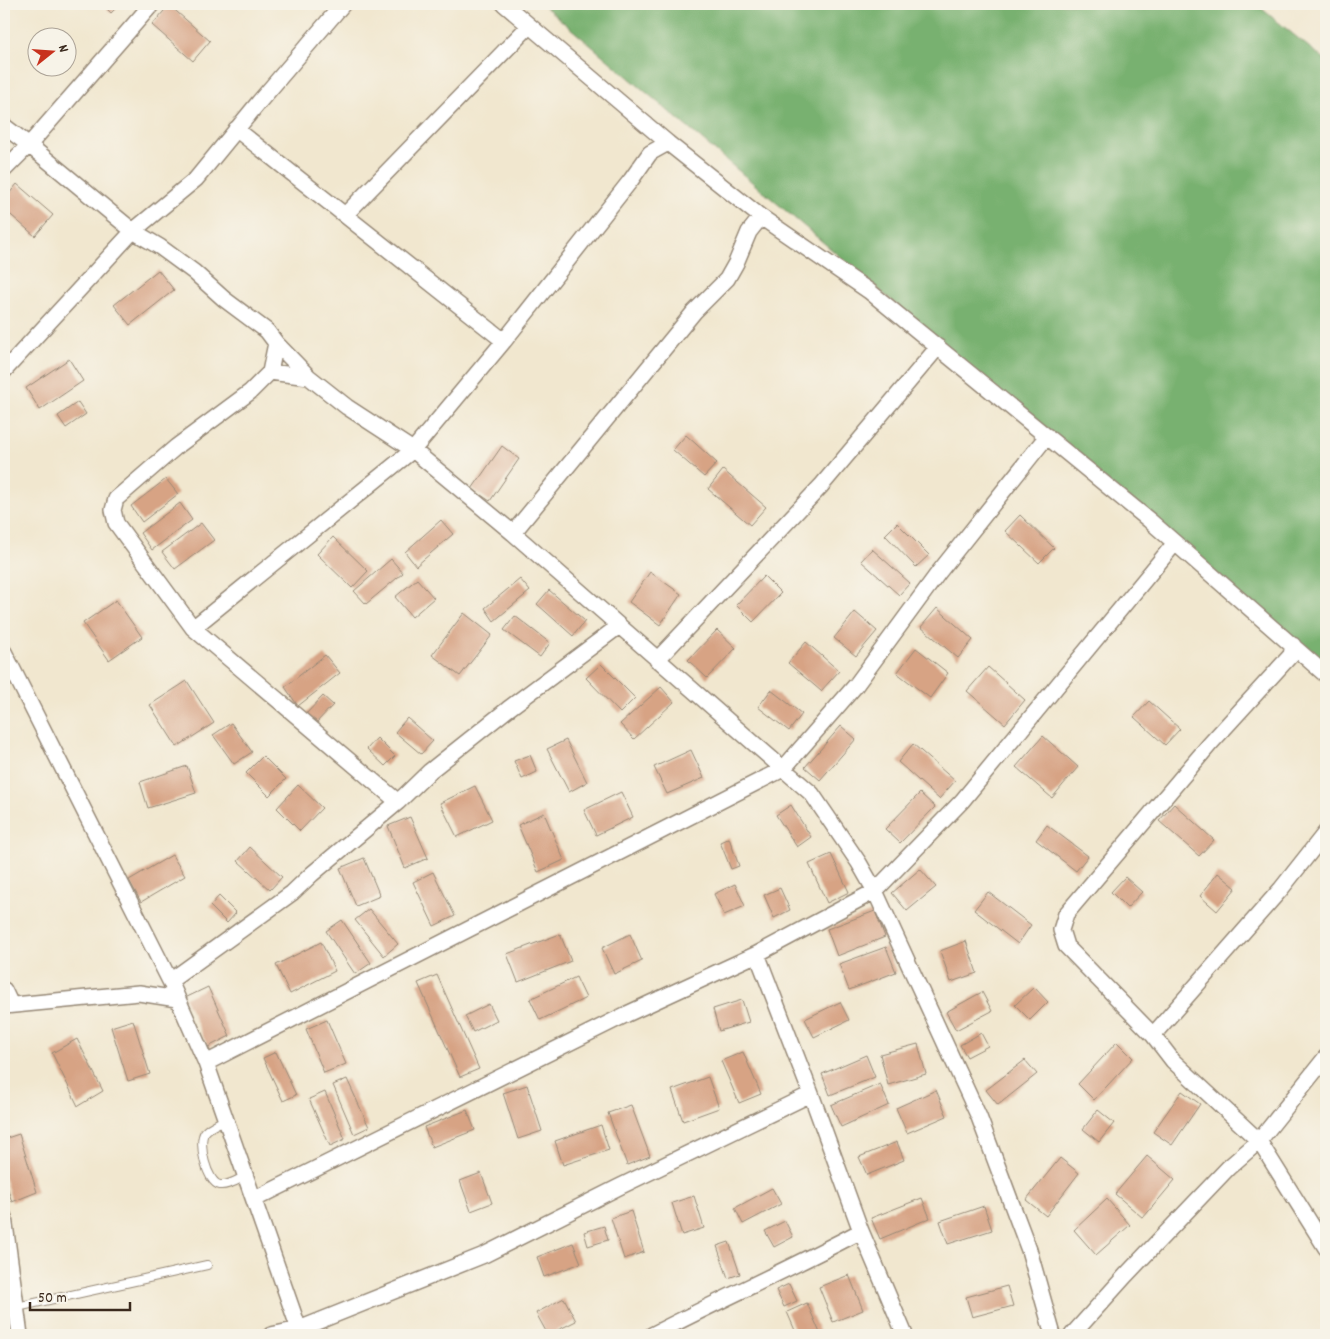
<svg xmlns="http://www.w3.org/2000/svg" width="1330" height="1339" font-family="Dekko,sans-serif">
<style>
.forest{fill:#78b16f;stroke:#5a6e46}
.building{fill:#d7a384}
.lines{fill:none;stroke-linecap:round;stroke-linejoin:round}
.service-casing{stroke:#968876;stroke-width:10}
.minor-casing{stroke:#968876;stroke-width:18}
.service{stroke:#fff;stroke-width:8}
.minor{stroke:#fff;stroke-width:15}
</style>
<rect width="100%" height="100%" fill="#f7f3e8"/>
<filter id="ink" filterUnits="userSpaceOnUse"><feTurbulence type="fractalNoise" baseFrequency=".02" numOctaves="2"/><feDisplacementMap in="SourceGraphic" scale="10" xChannelSelector="R" yChannelSelector="G"/><feConvolveMatrix kernelMatrix="1 2 1 2 8 2 1 2 1" color-interpolation-filters="sRGB"/></filter>
<filter id="wash" filterUnits="userSpaceOnUse"><feTurbulence type="fractalNoise" baseFrequency=".0096" numOctaves="4" result="noise"/><feDisplacementMap in="SourceGraphic" scale="20" xChannelSelector="R" yChannelSelector="G"/><feGaussianBlur stdDeviation="1.12" result="paint"/><feColorMatrix in="noise" values="0 0 0 0 0 0 0 0 0 0 0 0 0 0 0 0 0 1.4 0 .05"/><feComposite in="paint" operator="in"/></filter>
<g filter="url(#wash)">
<rect width="100%" height="100%" fill="#f1e7cf"/>
<path class="forest" d="M542,4H1256L1326,61V669Z"/>
<g id="blocks">
<path class="building" d="M102,4H120L111,13Z
M169,5L210,41L193,61L152,25Z
M17,184L53,215L35,236L4,209V200Z
M158,270L174,290L130,325L114,305Z
M69,359L83,381L40,410L26,388Z
M78,402L86,414L66,428L58,416Z
M686,435L717,463L704,477L673,450Z
M502,446L519,459L490,501L472,489Z
M723,470L766,507L750,525L708,489Z
M166,479L178,494L142,522L131,506Z
M180,503L192,520L152,550L140,533Z
M1020,515L1054,548L1039,563L1005,531Z
M441,520L453,534L416,566L405,552Z
M201,523L214,540L175,569L162,552Z
M897,523L929,555L916,567L885,535Z
M333,537L368,571L352,588L317,554Z
M872,549L910,583L899,595L861,561Z
M391,559L403,573L366,604L354,591Z
M650,572L681,594L660,625L629,602Z
M764,576L781,593L753,622L736,605Z
M417,579L434,598L412,617L395,597Z
M520,579L530,591L494,621L485,608Z
M549,590L585,621L573,636L537,604Z
M116,600L142,637L109,660L83,623Z
M937,608L973,640L958,658L921,627Z
M855,612L877,631L856,656L834,638Z
M464,613L492,635L460,676L432,655Z
M515,616L550,643L540,657L504,630Z
M717,630L736,648L707,678L688,660Z
M806,642L839,671L821,691L788,663Z
M916,648L948,673L930,698L897,673Z
M325,655L340,673L298,706L285,687Z
M601,664L635,698L620,713L586,678Z
M988,667L1025,700L1005,724L967,691Z
M187,681L214,723L177,747L150,705Z
M661,687L674,702L634,739L620,724Z
M771,690L802,714L789,731L758,707Z
M323,696L333,705L314,725L304,716Z
M1149,701L1180,729L1165,745L1134,717Z
M407,718L433,741L421,754L395,732Z
M231,723L252,752L234,764L213,735Z
M841,726L856,739L820,780L805,767Z
M1043,736L1078,767L1052,798L1016,767Z
M377,738L395,756L385,766L367,749Z
M566,740L587,782L569,792L547,749Z
M913,744L955,781L939,799L898,762Z
M691,750L704,778L667,794L654,767Z
M530,755L537,772L522,779L514,761Z
M263,756L286,779L269,796L246,773Z
M187,766L196,793L148,808L140,782Z
M298,785L322,808L300,831L277,808Z
M475,786L492,820L457,837L440,803Z
M621,792L633,817L596,835L584,810Z
M920,793L935,807L900,843L885,829Z
M1174,804L1214,840L1199,856L1159,821Z
M791,805L811,837L797,847L776,815Z
M544,813L564,860L538,872L518,825Z
M410,817L428,858L405,868L388,826Z
M1047,825L1088,856L1076,871L1036,840Z
M729,838L739,866L731,869L720,842Z
M250,847L282,877L270,890L238,861Z
M831,854L849,892L827,903L809,864Z
M172,855L185,876L141,902L129,880Z
M364,858L380,896L356,906L340,868Z
M920,869L936,887L907,911L892,893Z
M433,872L455,916L434,926L413,882Z
M1218,873L1236,888L1217,911L1200,896Z
M1125,877L1142,892L1127,908L1111,892Z
M735,884L745,906L724,915L714,894Z
M780,888L790,910L774,918L764,895Z
M988,892L1031,925L1018,944L974,910Z
M219,896L236,913L227,923L210,906Z
M369,909L398,944L384,956L355,920Z
M875,911L885,937L837,956L827,929Z
M342,920L371,963L355,974L326,931Z
M560,934L571,961L518,982L507,954Z
M630,934L642,961L614,974L602,948Z
M966,941L977,973L951,982L940,951Z
M321,942L335,971L290,994L276,965Z
M886,947L896,972L849,990L839,964Z
M437,975L479,1069L460,1077L418,983Z
M576,977L586,998L540,1020L530,999Z
M208,987L230,1036L208,1047L185,998Z
M1034,987L1048,1002L1030,1020L1015,1005Z
M982,992L992,1011L956,1030L946,1012Z
M742,1000L749,1022L719,1031L713,1009Z
M840,1002L849,1020L814,1037L805,1019Z
M489,1004L497,1020L473,1032L465,1016Z
M133,1020L150,1074L128,1081L111,1027Z
M327,1020L346,1064L324,1073L306,1029Z
M981,1033L988,1046L967,1057L960,1045Z
M77,1039L103,1091L78,1106L52,1053Z
M1117,1042L1133,1058L1094,1100L1078,1084Z
M918,1044L926,1074L888,1085L880,1054Z
M276,1052L296,1095L283,1101L263,1058Z
M743,1052L761,1094L739,1103L721,1061Z
M866,1055L875,1077L830,1095L822,1074Z
M1025,1060L1037,1074L998,1105L986,1090Z
M708,1077L719,1108L683,1121L672,1090Z
M347,1079L369,1127L354,1134L333,1085Z
M880,1084L889,1105L841,1127L831,1105Z
M527,1085L542,1131L518,1139L503,1093Z
M936,1090L947,1116L907,1133L896,1108Z
M1182,1091L1200,1104L1172,1145L1153,1132Z
M325,1092L345,1139L330,1146L309,1099Z
M631,1105L650,1156L627,1165L608,1113Z
M467,1110L475,1130L432,1147L424,1127Z
M1098,1110L1114,1123L1099,1142L1083,1129Z
M601,1125L609,1150L563,1165L555,1141Z
M19,1134L37,1192L12,1202L4,1177V1139Z
M897,1142L904,1160L867,1175L859,1157Z
M1147,1156L1175,1180L1143,1218L1115,1194Z
M1060,1158L1079,1173L1046,1216L1026,1200Z
M481,1173L492,1203L471,1211L460,1181Z
M772,1188L781,1204L743,1224L735,1208Z
M694,1196L704,1228L682,1235L672,1203Z
M922,1198L930,1218L880,1239L871,1218Z
M1107,1199L1130,1225L1096,1255L1074,1230Z
M984,1206L992,1230L948,1244L940,1221Z
M631,1211L644,1252L624,1259L611,1218Z
M785,1221L793,1237L774,1247L765,1231Z
M604,1226L608,1240L588,1246L584,1232Z
M729,1242L740,1274L728,1278L717,1246Z
M573,1243L581,1263L544,1277L537,1257Z
M849,1275L863,1310L833,1322L819,1287Z
M789,1284L797,1301L784,1307L776,1290Z
M1007,1286L1013,1306L972,1317L966,1297Z
M564,1298L576,1321L548,1335L536,1313Z
M807,1303L820,1333L816,1335H797L787,1312Z"/>
</g>
</g>
<g filter="url(#ink)">
<use href="#blocks" fill-opacity="0" stroke="#968876" stroke-width="1"/>
<g class="lines">
<defs>
<path id="service" d="M226,1119C220,1123 210,1126 205,1132C197,1142 207,1183 220,1185C229,1186 239,1179 246,1176
M17,1307L207,1265"/>
<path id="minor" d="M152,4L29,145L133,231L160,247L194,272L224,299L267,331L276,343L270,372
M504,4L668,143L761,217L869,291L1149,520L1326,675
M4,126L29,145L4,170
M236,129L504,341
M345,215L529,26
M276,343L309,377
M4,371L133,231L196,179L259,102L343,4
M513,533L694,312L727,279L736,263L749,232L761,217
M193,628L413,450L504,341L631,180L650,153L668,143
M1293,645L1291,655L1210,744L1066,914L1061,930L1066,946L1153,1035L1173,1061L1259,1141L1326,1248
M4,652L170,981L206,1063L301,1335
M657,660L821,486L938,347
M398,802L193,628L116,523L113,510L116,499L176,447L250,392L270,372L309,377L347,407L413,450L513,533L812,794L859,863L875,891L979,1117L1029,1250L1053,1335
M757,954L875,891L962,801L1175,543
M170,981L292,893L312,874L398,802L430,771L508,709L619,626
M4,990L11,1005
M4,1006L139,993L177,999
M1153,1035L1281,889L1326,832
M206,1063L783,769L856,685L939,572L1047,436
M255,1199L627,1014L757,954L811,1094L861,1231L905,1335
M4,1217L20,1335
M271,1335L299,1329L484,1255L619,1187L811,1094
M652,1335C721,1299 792,1268 861,1231
M1072,1335L1126,1275L1228,1168L1259,1141L1326,1057"/>
</defs>
<use href="#service" class="service-casing"/>
<use href="#minor" class="minor-casing"/>
<use href="#service" class="service"/>
<use href="#minor" class="minor"/>
</g>
</g>
<rect width="1330" height="1339" fill="none" stroke="#f7f3e8" stroke-width="20"/>
<g transform="translate(52 52) rotate(73)"><circle r="24" fill="#f7f3e8" stroke="#aca397"/>
<path d="M0-4L9 19L0 12L-9 19Z" fill="#c8321e"/>
<text y="-8" font-size="14" font-weight="bold" text-anchor="middle" fill="#3b2a1e">N</text>
</g>
<path d="M30 1302v8h100v-8" fill="none" stroke="#3b2a1e" stroke-width="2.5"/>
<text x="38" y="1302" font-size="15" fill="#3b2a1e" stroke="#f7f3e8" stroke-width="4" paint-order="stroke">50 m</text>
</svg>
